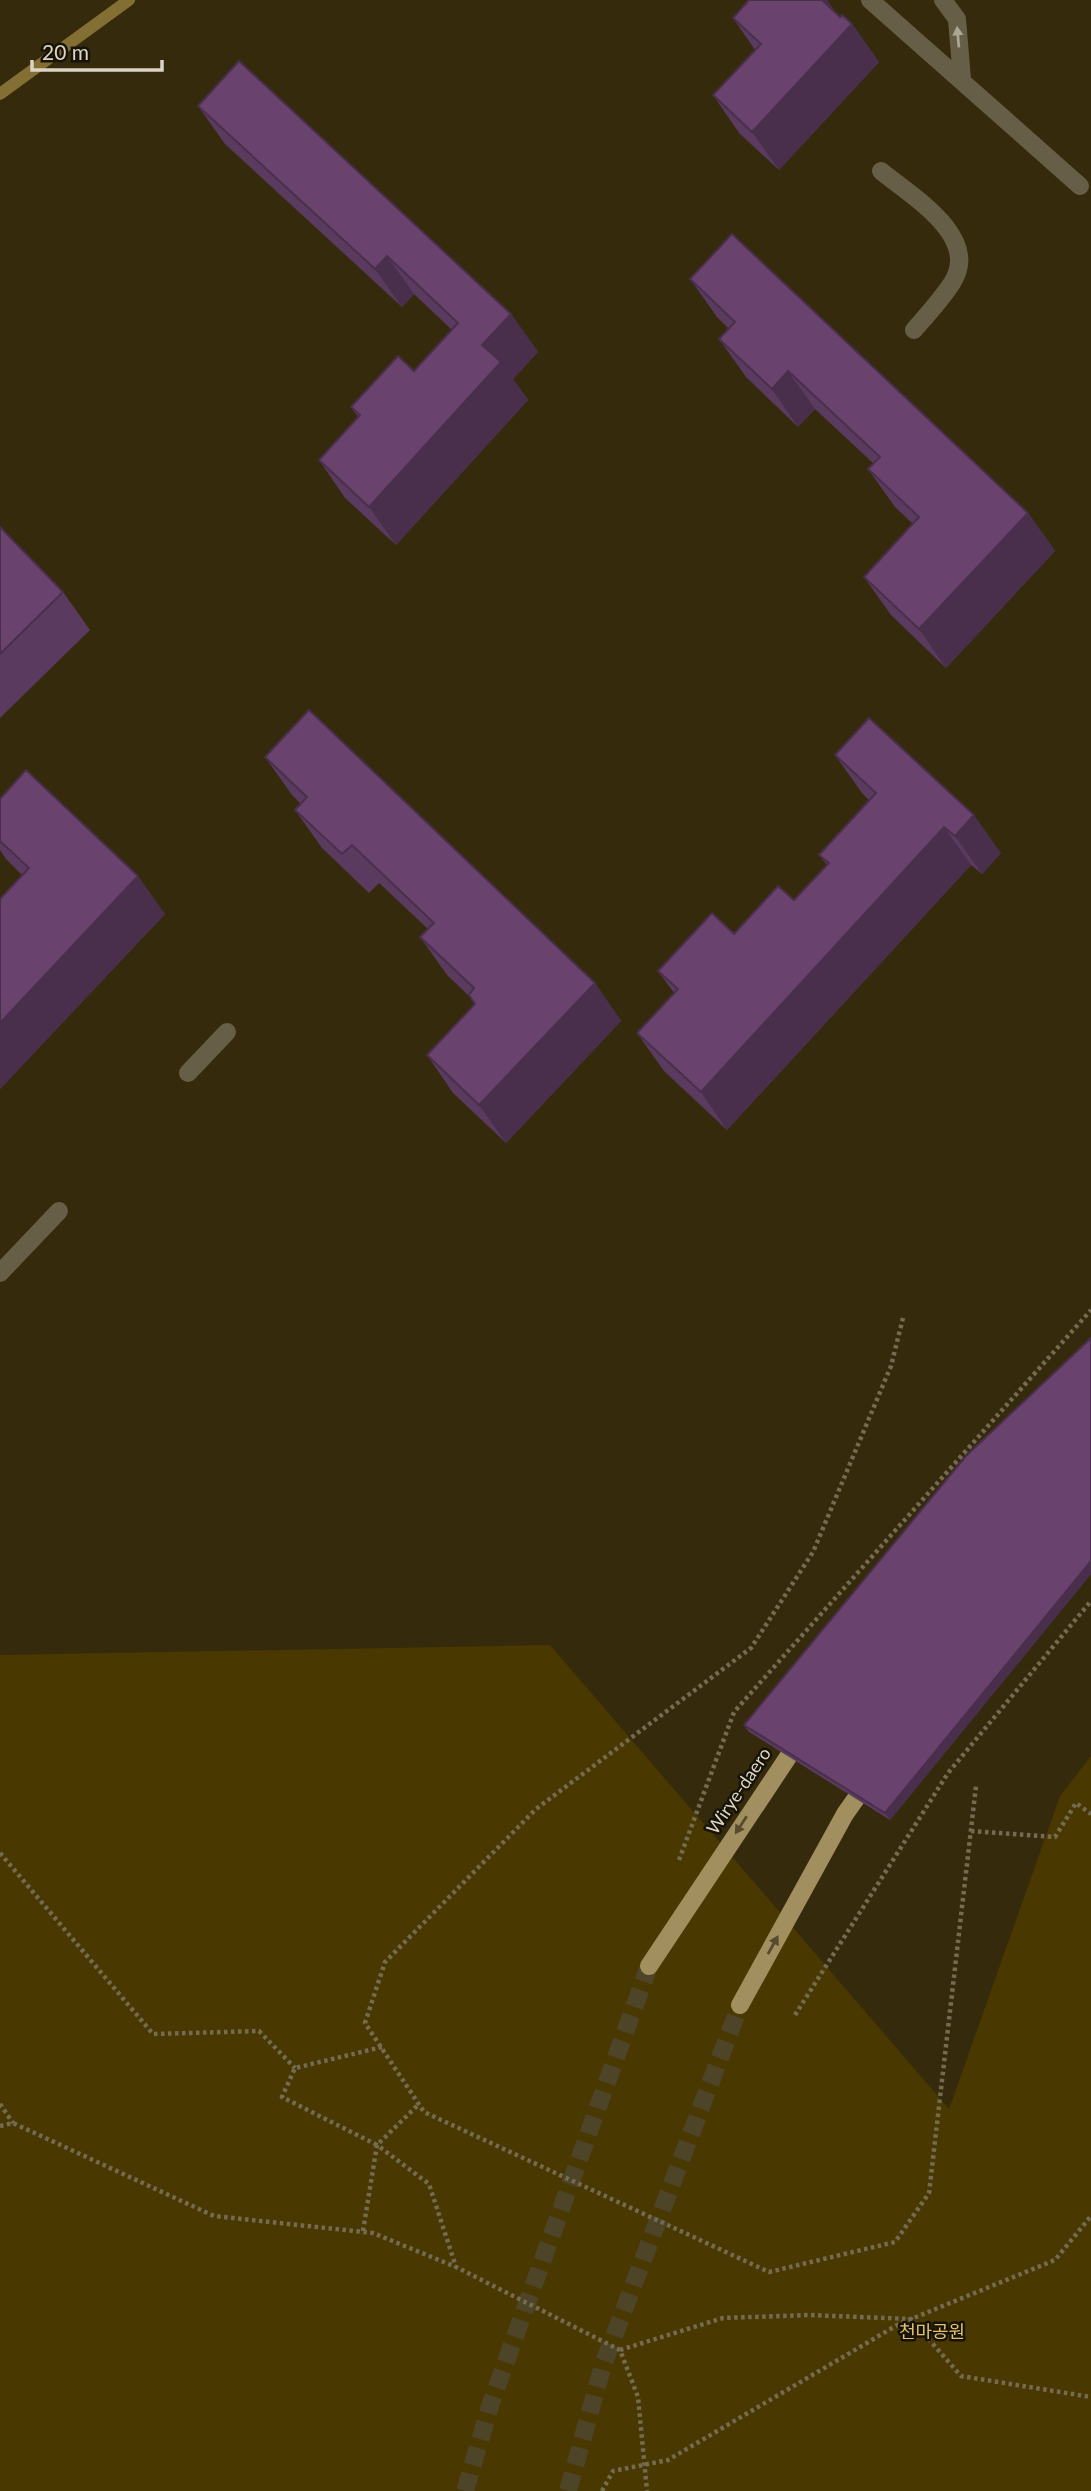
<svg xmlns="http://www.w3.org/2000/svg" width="1091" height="2491" font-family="Lato,'Noto Sans KR',sans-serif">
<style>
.green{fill:#493800}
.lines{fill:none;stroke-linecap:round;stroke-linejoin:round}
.stream{stroke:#836e34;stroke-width:12}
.major-tunnel{stroke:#4e4428;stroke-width:18;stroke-dasharray:18 9;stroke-linecap:butt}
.path{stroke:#746b52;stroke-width:4.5;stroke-dasharray:3.5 3.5;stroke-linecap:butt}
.minor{stroke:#675e47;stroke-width:18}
.major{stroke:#a18f5f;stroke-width:18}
.wall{fill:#5a3a5f}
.shaded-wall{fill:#4a2f4d}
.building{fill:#69436e;stroke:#4a2f4d;stroke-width:2}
.oneway{fill:#ada593}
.oneway2{fill:#564b2f}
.labels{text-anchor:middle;stroke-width:5;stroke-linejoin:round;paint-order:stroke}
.street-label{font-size:18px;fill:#dcd5c5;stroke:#181307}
.park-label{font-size:18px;fill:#e1c26c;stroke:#181307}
</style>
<rect width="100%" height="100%" fill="#352a0c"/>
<path class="green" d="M550,1645L949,2109L1060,1796L1091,1756V2491H0V1655Z"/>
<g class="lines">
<path class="stream" d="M0,94L129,0"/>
<path class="major-tunnel" d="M465,2491L491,2403L649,1966
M568,2491L603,2365L740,2005"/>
<path class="path" d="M903,1318L891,1366L813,1552L751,1648L536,1809L385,1962L365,2023L424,2112L769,2272L895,2242L929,2193L976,1786
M971,1831L1055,1837L1076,1803L1091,1814
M0,1853L153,2034L259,2031L295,2068
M679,1860L734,1712L1091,1310
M795,2015L948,1773L1091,1601
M382,2047L295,2068L282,2097L377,2145L419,2104
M0,2104L13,2123
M0,2126L13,2123L214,2216L373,2233L456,2267L620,2350L638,2397L647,2491
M363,2231L377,2145L429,2184L456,2267
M620,2350L723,2318L809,2315L911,2319L961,2376L1091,2397
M602,2491L613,2471L668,2460L899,2324L1055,2260L1091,2216"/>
<path class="minor" d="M870,0L1080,186
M943,0L957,19L962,79
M881,171C911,196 982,237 952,283C941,300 927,315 914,330
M188,1073L227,1032
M0,1273L59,1211"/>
<path class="major" d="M649,1966L800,1739
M740,2005L845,1814L869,1780"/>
</g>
<path class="wall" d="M747,0H827L838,16L852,24L879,62L779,170L739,133L713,95L755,50L733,18L748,1Z
M198,106L511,314L538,352L513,379L528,400L396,545L345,498L319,460L358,417L351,407L414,371L452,330L414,294L402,307L225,144Z
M690,279L1028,513L1055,551L946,668L891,615L864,577L913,524L895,507L868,469L874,464L815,409L798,427L746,377L719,339L728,328L717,317Z
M0,527L63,592L90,630L0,718Z
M835,755L1001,853L982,874L971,865L727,1130L664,1071L637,1033L674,993L658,971L734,934L794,900L827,865L819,855L869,800L862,793Z
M265,757L595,983L621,1021L506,1143L453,1093L427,1055L475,1004L471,998L447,975L420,937L428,929L379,883L369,893L322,848L295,810L301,804L292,795Z
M0,799L165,914L0,1089V899L22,875L6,859L0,850Z
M1091,1338V1574L890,1820L749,1732L744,1725Z"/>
<path class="shaded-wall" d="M820,0H827L847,29Z
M852,24L879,62L779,170L752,132Z
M387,256L414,294L402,307L375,269Z
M511,314L538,352L513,379L528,400L396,545L369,507L482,345Z
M788,371L815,409L798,427L772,389Z
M1028,513L1055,551L946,668L919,629Z
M974,815L1001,853L982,874L955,836Z
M944,827L971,865L727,1130L701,1092Z
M138,876L165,914L0,1089V1023Z
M595,983L621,1021L506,1143L479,1105Z
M1091,1561V1574L890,1820L885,1813Z"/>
<path class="building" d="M749,0H822L840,17L842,15L852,24L752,132L713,95L761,44L733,18Z
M239,61L511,314L482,345L501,362L369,507L319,460L360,415L351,407L398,356L414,371L458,323L387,256L375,269L198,106Z
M732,234L1028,513L919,629L864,577L919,517L868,469L880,457L788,371L772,389L719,339L735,322L690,279Z
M0,527L63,592L0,654Z
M309,710L595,983L479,1105L427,1055L475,1004L469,995L474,988L420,937L434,923L352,845L342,854L295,810L307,797L265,757Z
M869,718L974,815L955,836L944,827L701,1092L637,1033L678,989L658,971L712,913L734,934L778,886L794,900L829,863L819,855L876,793L835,755Z
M26,770L138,876L0,1023V899L29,868L0,841V799Z
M1091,1338V1561L885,1813L744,1725L966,1456Z"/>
<defs><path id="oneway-solid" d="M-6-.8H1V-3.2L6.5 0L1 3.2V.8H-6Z" transform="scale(1.75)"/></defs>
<use class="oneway" href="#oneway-solid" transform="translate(958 37) rotate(-95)"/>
<g class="oneway2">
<use href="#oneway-solid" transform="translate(741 1825) rotate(123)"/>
<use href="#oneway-solid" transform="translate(773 1945) rotate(-61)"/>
</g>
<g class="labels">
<g class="street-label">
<text transform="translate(739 1791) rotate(-56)" y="6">Wirye-daero</text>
</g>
<g class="park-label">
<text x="932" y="2338">천마공원</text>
</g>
</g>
<path d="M32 60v10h130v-10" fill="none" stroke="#dcd5c5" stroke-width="3.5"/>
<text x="42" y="60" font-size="21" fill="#dcd5c5" stroke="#181307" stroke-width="5" paint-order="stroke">20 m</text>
</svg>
